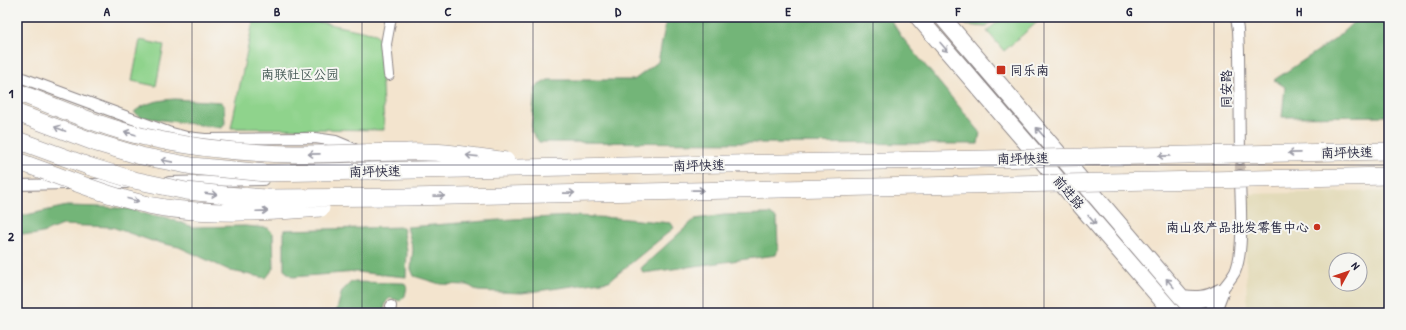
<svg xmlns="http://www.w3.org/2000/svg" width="1406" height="330" font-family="'Patrick Hand','LXGW WenKai TC',sans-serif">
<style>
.built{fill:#e3dbba;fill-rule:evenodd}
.green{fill:#8fd38c;stroke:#587a64}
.forest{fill:#73b578;stroke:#4a6c5a}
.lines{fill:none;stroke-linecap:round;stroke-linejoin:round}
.minor-tunnel{stroke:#c9bdb1;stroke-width:10;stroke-dasharray:10 5;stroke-linecap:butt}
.minor-casing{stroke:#8a8384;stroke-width:12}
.primary-casing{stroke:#8a8384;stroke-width:18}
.trunk-casing{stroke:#8a8384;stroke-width:18}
.minor{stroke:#fff;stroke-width:10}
.primary{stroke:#fff;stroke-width:16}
.trunk{stroke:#fff;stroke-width:17}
.trunk-bridge-casing{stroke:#8a8384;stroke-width:18;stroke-linecap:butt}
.trunk-bridge{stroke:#fff;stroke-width:17}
.oneway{stroke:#9c9ca7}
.grid{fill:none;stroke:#22223b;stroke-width:1;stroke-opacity:0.55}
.poi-dot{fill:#c8321e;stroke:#f6f6f2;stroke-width:1.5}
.labels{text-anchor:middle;stroke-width:4;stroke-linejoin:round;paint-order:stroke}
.poi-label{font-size:13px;fill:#22223b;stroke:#f6f6f2;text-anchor:start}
.park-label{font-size:13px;fill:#435753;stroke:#f6f6f2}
.street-label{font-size:13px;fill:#22223b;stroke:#f6f6f2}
.neatline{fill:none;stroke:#22223b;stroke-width:1.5}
.grid-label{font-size:13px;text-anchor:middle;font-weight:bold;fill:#22223b}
</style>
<rect width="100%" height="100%" fill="#f6f6f2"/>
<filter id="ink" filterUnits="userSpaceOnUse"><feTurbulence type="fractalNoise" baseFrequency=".025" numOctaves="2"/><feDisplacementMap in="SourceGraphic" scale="8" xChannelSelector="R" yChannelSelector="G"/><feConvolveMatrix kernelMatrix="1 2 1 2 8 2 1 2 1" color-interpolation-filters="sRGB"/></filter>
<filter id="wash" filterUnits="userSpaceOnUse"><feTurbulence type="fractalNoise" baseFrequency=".012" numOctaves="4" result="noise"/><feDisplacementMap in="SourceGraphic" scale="16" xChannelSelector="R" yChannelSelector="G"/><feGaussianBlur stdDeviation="0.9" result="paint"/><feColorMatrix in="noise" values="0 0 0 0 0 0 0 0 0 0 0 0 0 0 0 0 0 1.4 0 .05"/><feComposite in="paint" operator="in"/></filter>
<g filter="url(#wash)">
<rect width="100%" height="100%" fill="#f3e4ce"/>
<path class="built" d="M1389,191V313H1247L1245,194ZM1336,260H1360V284H1336Z"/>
<path class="green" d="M254,17H296L376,34L380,41L384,130L231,128Z
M959,17H998L986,27L966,25Z
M1003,17H1043L1004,51L987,31Z
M140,40L164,45L156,86L132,81Z"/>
<path class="forest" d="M667,17H889L901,36L980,132L978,144L539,142L531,131L535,87L548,80H634L658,62Z
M1359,17H1389V116L1282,117L1285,87L1274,80L1334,40Z
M175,99L221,102L224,105L225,123L222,128L140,117L134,112C146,102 160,100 175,99Z
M67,206L103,207L131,209L149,215L165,217L193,227L245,226L268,228L273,233L274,268L266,278L231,271L179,247L152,241L112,227L62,225L42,233L32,235L17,233V217Z
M770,214L777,219L778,249L776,255L643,273L641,268L695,219L724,215Z
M574,216L616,218L671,223L674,228L609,281L522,293L478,291L468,285L440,284L414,276L411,269L413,249L407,227L513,219Z
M403,227L407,251L406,277L356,272L293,277L284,270V230Z
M351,282L404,283L407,287L405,296L400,301L390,298L386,302L383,313H336L342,291Z"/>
</g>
<g filter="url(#ink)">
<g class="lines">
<path class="minor-tunnel" d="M1240,161V173"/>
<defs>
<path id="minor" d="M1236,17L1238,30L1239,51L1240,159
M389,75L386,44L391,17
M17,76L168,132L187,137L205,139L315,138L336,141L348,146L395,168
M169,182L263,180
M91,184L127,183
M17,185L69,184
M1220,292C1225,286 1231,279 1235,272C1245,250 1240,200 1240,175
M390,313L391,306"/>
<path id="primary" d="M918,17L1173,313
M942,17L1195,313
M1182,298C1196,300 1207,300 1220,292
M1212,313L1220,292"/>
<path id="trunk" d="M17,113L97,143
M17,140L91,167"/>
</defs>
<use href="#minor" class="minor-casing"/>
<use href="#primary" class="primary-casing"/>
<use href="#trunk" class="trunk-casing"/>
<use href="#minor" class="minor"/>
<use href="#primary" class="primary"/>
<use href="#trunk" class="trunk"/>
<defs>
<path id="trunk-bridge" d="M17,92C59,108 101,127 145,137C185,146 225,151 265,153C312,156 360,152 407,152C440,151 474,156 506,161
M97,143L141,156L192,166L266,173L1389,151
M17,161C63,177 117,201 165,208C217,215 269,212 321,208
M91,167L134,180L186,191L226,195L266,198L407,197L1389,176"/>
</defs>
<use href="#trunk-bridge" class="trunk-bridge-casing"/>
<use href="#trunk-bridge" class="trunk-bridge"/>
</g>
<defs><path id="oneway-shaft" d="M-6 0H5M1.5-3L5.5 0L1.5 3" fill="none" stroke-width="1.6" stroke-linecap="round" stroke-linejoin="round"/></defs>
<g class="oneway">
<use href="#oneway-shaft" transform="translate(944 47) rotate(49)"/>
<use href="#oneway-shaft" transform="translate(60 129) rotate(-159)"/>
<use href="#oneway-shaft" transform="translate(1040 132) rotate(-131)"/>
<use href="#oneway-shaft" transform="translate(130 133) rotate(-164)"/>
<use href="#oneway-shaft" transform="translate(1294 153) rotate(179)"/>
<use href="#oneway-shaft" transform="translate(314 154) rotate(179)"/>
<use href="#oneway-shaft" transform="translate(472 156) rotate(-174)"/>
<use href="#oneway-shaft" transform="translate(1164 156) rotate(179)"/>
<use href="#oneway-shaft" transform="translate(167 161) rotate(-169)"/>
<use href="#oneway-shaft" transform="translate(698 190) rotate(-1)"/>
<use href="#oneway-shaft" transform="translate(569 193) rotate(-1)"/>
<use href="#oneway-shaft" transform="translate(211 194) rotate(7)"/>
<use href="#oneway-shaft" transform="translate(439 196) rotate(-1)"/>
<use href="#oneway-shaft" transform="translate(133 200) rotate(14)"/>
<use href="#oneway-shaft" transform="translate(262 211) rotate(-2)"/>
<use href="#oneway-shaft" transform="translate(1092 220) rotate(49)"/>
<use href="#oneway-shaft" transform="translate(1170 283) rotate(-131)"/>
</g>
</g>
<path class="grid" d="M192,17V313M362,17V313M533,17V313M703,17V313M873,17V313M1044,17V313M1214,17V313M17,165H1389"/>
<g class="poi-dot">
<rect x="996" y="65" width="10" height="10" rx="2"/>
<circle cx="1317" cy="227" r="4"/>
</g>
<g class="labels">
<g class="poi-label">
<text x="1010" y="75">同乐南</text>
<text x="1309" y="232" text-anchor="end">南山农产品批发零售中心</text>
</g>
<g class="park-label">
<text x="300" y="79">南联社区公园</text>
</g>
<g class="street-label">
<text transform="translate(1226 89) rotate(-90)" y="5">同安路</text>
<text transform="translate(1347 152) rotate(-1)" y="5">南坪快速</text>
<text transform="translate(1023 158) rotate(-1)" y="5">南坪快速</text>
<text transform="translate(699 165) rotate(-1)" y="5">南坪快速</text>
<text transform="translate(375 171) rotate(-1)" y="5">南坪快速</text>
<text transform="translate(1069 192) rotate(49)" y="5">前进路</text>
</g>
</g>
<rect width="1406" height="330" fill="none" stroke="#f6f6f2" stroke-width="44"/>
<g transform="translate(1348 272) rotate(50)"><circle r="19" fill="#f6f6f2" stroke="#a1a1a9"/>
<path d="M0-3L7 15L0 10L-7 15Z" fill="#c8321e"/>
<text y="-6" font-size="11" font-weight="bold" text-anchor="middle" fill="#22223b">N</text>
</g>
<rect x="22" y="22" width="1362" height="286" class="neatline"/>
<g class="grid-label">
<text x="107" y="16">A</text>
<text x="277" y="16">B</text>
<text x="448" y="16">C</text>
<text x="618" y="16">D</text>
<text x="788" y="16">E</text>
<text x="958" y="16">F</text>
<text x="1129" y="16">G</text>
<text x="1299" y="16">H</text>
<text x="11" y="98">1</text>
<text x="11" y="241">2</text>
</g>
</svg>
